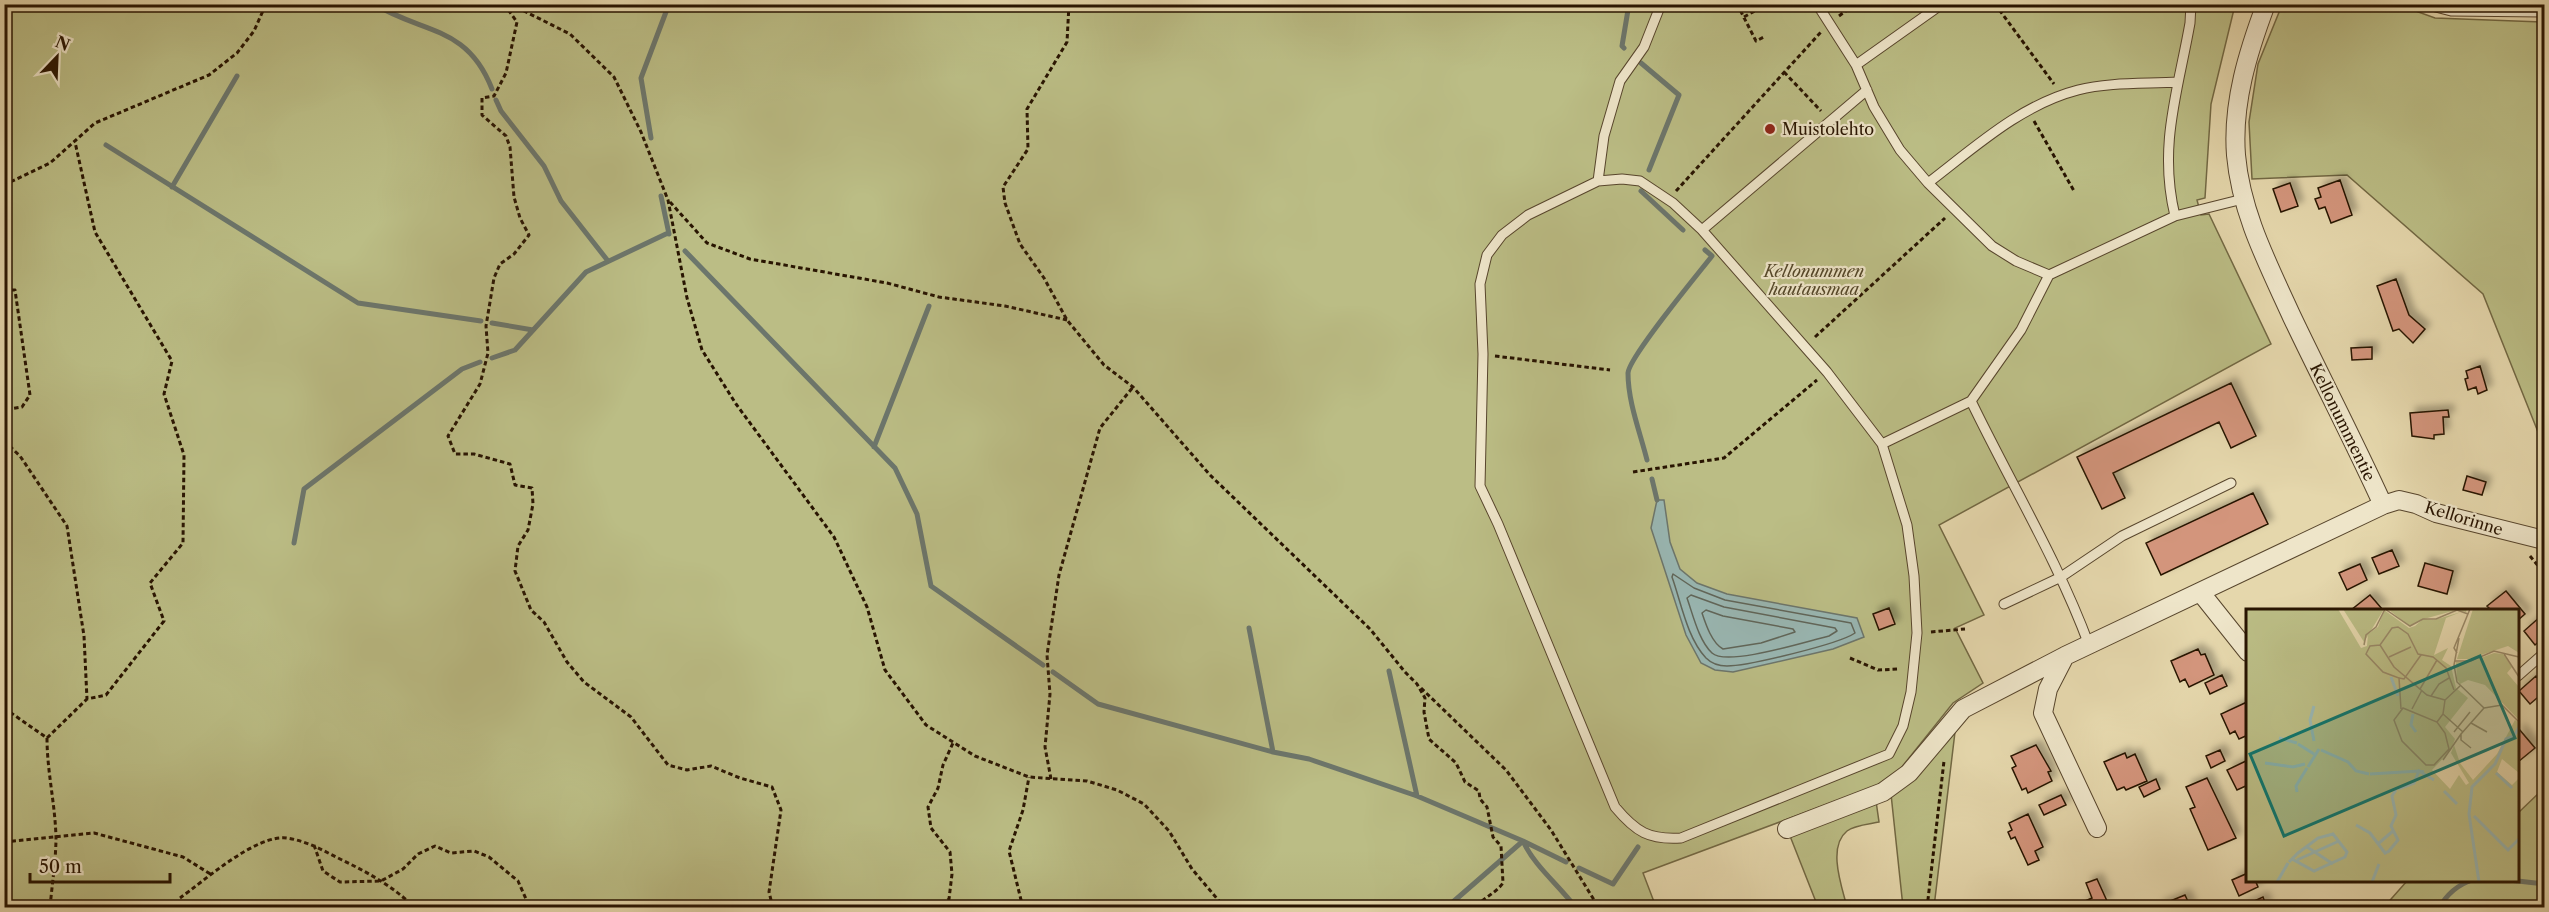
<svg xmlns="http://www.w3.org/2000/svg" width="2549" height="912" font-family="'Libre Caslon Text',serif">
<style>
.green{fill:#bbbd85;stroke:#726843;stroke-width:1.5}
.water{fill:#99b7b3;stroke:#6c766c;stroke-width:1.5}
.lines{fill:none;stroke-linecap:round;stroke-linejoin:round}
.shore{stroke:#60665a;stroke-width:1.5}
.stream{stroke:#6c766c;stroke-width:5}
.building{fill:#d3957b;stroke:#281401;stroke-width:1.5;filter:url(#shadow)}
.lane-casing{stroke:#57452c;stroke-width:11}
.street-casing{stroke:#57452c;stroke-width:20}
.path{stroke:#281401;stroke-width:3;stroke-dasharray:4.5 3;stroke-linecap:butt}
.lane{stroke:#eee5c9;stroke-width:9}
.street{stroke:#eee5c9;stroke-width:18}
.poi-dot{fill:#8f2418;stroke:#eee5c9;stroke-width:2}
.labels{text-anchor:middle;stroke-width:4.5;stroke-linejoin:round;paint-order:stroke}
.poi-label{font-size:16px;fill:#281401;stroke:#eee5c9;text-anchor:start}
.park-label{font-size:16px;font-style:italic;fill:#544729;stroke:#eee5c9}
.street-label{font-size:16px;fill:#281401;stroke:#eee5c9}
.inset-river{fill:none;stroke:#99b7b3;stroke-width:3}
.inset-road{fill:none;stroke:#998968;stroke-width:1.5}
.view{fill:#0f766e;fill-opacity:0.15;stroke:#0f766e;stroke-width:3}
.inset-edge{fill:none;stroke:#281401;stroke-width:3}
</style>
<defs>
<filter id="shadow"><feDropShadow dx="5.5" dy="-5.5" stdDeviation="3" flood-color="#0004"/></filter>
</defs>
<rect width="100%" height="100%" fill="#e5d7ac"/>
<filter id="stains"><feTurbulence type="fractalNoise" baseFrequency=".00333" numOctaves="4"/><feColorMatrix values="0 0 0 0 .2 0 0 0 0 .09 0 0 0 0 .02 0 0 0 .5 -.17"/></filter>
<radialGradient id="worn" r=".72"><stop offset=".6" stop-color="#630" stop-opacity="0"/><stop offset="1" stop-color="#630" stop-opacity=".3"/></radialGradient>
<path class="green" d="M5,5H2235L2211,104L2205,198L2197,200L2201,215L2209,214L2271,344L1939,525L1984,615L1955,628L1983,683L1953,703L1901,768L1876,786L1643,873L1656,907L5,908Z
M2282,5H2399L2435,18L2544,22V447L2483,294L2347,175L2252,179L2249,122L2258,64Z
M1955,732L1934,907H1903L1891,794L1912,778Z
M2544,788V907H2384L2407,881L2518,880V813Z
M1876,801L1879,822C1870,824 1854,825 1847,831C1827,847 1842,887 1847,907H1818L1790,836Z"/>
<path class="water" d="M1657,500H1664L1670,542L1680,569L1697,583L1727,594L1857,618L1864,637L1833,649L1733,672L1715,670L1701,663L1686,635L1651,528Z"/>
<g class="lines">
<path class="shore" d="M1673,574L1694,588L1725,600L1851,623L1855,633C1839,644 1748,666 1727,666C1719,666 1711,663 1706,658C1687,638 1681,602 1672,577Z
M1691,595L1724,607L1835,628L1837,631L1829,636C1807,641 1727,667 1712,653C1699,641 1693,615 1687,598Z
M1706,610L1723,616L1793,629L1795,632L1761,643L1723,649C1712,643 1706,625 1702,613Z"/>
<path class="stream" d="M374,4C423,34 467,25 492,89
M1624,48L1622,46L1629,4
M1641,63L1679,95L1649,170
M496,100L501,111L544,166L561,201L608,261
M651,138L641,78L669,4
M106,145L358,303L481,321
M172,187L237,76
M1641,191L1683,230
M661,196L669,234
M685,251L895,468L917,514L931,586L1043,665
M492,323L533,330
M492,358L515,350L586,272L668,233
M874,447L929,306
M1647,460C1640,432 1628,402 1628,373C1629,357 1698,274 1712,256L1705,250
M1652,479L1657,500
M294,543L304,489L462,369L480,362
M1249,628L1273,752
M1389,671L1417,796
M1053,672L1098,704L1273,752L1309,759L1417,796L1523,841C1535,867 1558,884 1576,908
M1579,868L1613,884L1638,847
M2509,880L2544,884
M1446,908L1523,841L1566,862
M2439,908C2447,894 2457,885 2472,880"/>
</g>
<path class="building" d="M2340,180L2352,215L2331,223L2325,207L2319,209L2315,199L2321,197L2318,188Z
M2290,183L2298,206L2281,212L2273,189Z
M2396,279L2409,315L2425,329L2413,343L2399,329L2393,331L2377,286Z
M2372,347V359L2352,360L2351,348Z
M2480,366L2487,390L2478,394L2476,387L2468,390L2465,379L2468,378L2466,371Z
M2231,383L2256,436L2231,448L2219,422L2113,473L2125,498L2102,509L2077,457Z
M2448,410L2449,417H2443L2444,434L2434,435V439L2412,436L2410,413Z
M2467,476L2486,482L2482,495L2463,490Z
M2253,493L2268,524L2161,575L2146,543Z
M2392,550L2399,566L2379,574L2372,558Z
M2425,563L2453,571L2447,594L2418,586Z
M2360,564L2367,580L2347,590L2339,573Z
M2506,591L2525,614L2518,620V610H2491L2487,606Z
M2370,595L2383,610H2351Z
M1889,608L1895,624L1879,630L1873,614Z
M2541,616L2544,620V637L2535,645L2524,631Z
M2198,649L2201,655L2205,654L2214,675L2189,687L2185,679L2180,682L2171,661Z
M2222,675L2227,686L2210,694L2205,683Z
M2536,676L2544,686V692L2530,704L2519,691Z
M2247,702L2248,735L2239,739L2235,731L2230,734L2221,714Z
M2519,729L2535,748L2518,762V731Z
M2036,745L2051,771L2048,772L2052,781L2028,793L2026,788L2022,790L2012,768L2016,766L2011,756Z
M2220,750L2225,761L2211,768L2206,756Z
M2125,753L2127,758L2135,754L2147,781L2126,790L2124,787L2117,790L2104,762Z
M2248,760V785L2237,790L2227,770Z
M2207,778L2236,838L2208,850L2190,809L2195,807L2186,787Z
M2156,779L2160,789L2144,797L2139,787Z
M2061,795L2066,805L2044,815L2039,805Z
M2028,814L2043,847L2035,851L2039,860L2028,865L2015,837L2011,839L2008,832L2012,830L2009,823Z
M2248,873V880H2255L2258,887L2239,896L2232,880Z
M2097,879L2107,901L2085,908L2083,902L2092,898L2086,883Z
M2185,895L2191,908H2159L2158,906Z
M2263,897L2267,908H2239Z"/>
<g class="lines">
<defs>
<path id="lane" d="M1817,4L1856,65L1874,107L1900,150L1928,183L1992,246L2016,261L2049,275
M2424,4L2451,11L2544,12
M1856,65L1942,4
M1622,179L1640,181L1673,203L1702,230L1827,372L1882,444L1907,525L1914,576L1917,633L1911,692L1903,726L1889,754L1681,838C1649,840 1636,832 1615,807L1498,524L1480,486L1483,354L1480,284L1487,255L1502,235L1528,215L1598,181Z
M1598,181L1604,136L1620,81L1644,47L1661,4
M1928,183C1974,148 2020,105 2078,90C2109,82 2146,84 2178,82
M2175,216C2158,146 2178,91 2190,23L2191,4
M1702,230L1867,90
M1971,401C2010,482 2058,561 2089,645
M1882,444L1971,401L2021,330L2049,275L2175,216L2243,199
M2004,604L2061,577L2122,536L2231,483
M2518,676L2544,653"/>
<path id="street" d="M2266,4C2248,52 2232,103 2236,155C2241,213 2268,264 2292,317C2322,380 2354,441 2383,505
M2201,593L2248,652
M2097,828L2043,713L2048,689L2065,656L2383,505L2399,500L2416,504L2436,513L2544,540
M1787,829L1883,792L1909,773L1963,709L2065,656"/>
</defs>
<use href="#lane" class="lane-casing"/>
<use href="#street" class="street-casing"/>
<path class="path" d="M504,4L517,22L506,73L494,96L482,98V115L506,136L510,147L514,197L520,218L529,235L514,254L500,264L494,278L486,326L488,353L480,384L448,436L455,454H474L510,464L515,485L532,488L533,504L528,530L518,546L515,571L531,610L544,622L567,662L584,682L631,717L668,765L687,770L711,766L740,778L772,787L781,810L769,892L773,908
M510,4L570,34L614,77L641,132L668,200L687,298L702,350L736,404L834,537L867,607L885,670L926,725L975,756L1029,777L1087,781L1117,790L1144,804L1169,831L1192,869L1225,908
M1069,4L1067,42L1027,109L1028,149L1003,187L1005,203L1020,244L1044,278L1067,320L1104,365L1133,387L1210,475L1370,629L1405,672L1417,684L1425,698L1424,712L1429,739L1456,763L1465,782L1479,791L1480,799L1487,807L1493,837L1501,846L1503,883C1495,894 1484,897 1475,908
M1737,4L1756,41L1764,37
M1995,4L2054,84
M1839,16L1855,4
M1744,17L1767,4
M1784,72L1821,111
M2034,121L2074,191
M4,185L50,163L95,123L209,75L237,53L254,31L266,4
M1676,191L1821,32
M670,202L707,243L750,259L887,283L939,297L1005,306L1067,320
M4,290H15L30,395L22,407L4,410
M1815,337L1945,218
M1495,356L1610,370
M4,441L20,456L67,526L84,636L87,699
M1633,472L1724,458L1817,380
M2530,556L2544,573
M1931,632L1965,629
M1850,658L1878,670L1899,669
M1421,688L1506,770L1551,830L1599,908
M4,708L47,738C47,771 55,803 56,837C56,860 52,884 50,908
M47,738L87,699L106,695L164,621L150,583L183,543L184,455L164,394L172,361L95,232L75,142
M1051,779L1045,747L1050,694L1047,655L1059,575L1100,428L1133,387
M4,842L94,833L183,857L212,875
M314,845L323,871L340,882L381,881L403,869L418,854L435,846L451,853L474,851L489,857L518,881L530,908
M180,898C204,881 256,834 287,838C307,841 324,851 342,860C369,873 394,887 415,908
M935,908L949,899L952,874L950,852L931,828L928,807L938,788L943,765L953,743
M1023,908L1009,851L1023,810L1029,777
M1927,908L1944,761
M2473,908L2480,903L2544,902"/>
<use href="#lane" class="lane"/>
<use href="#street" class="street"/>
</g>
<circle class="poi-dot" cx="1770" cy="129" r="6"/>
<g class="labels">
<g class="poi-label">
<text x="1782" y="135">Muistolehto</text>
</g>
<g class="park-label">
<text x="1814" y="277">Kellonummen<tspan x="1814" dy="18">hautausmaa</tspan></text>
</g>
<g class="street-label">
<text transform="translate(2343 422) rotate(64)" y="6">Kellonummentie</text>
<text transform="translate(2464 518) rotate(17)" y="6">Kellorinne</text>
</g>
</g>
<g transform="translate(2246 609)">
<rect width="273" height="273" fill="#e5d7ac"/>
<path d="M0,0H92L115,39L121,37L122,25L132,18L138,1L163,19L169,17L176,11L163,17L142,0H221L220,3L210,1L178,10L188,11L215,3L200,9L188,46L202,39L196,51L205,57L210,79L222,89L199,118L209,130L205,141L186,161L204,180L213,166L220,176L223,174L205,144L208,136L214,154L227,171L251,145L269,111L273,114V164L256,150L251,163L266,176L273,169V273H0ZM97,0H138L118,33ZM227,0H273V44L262,37L223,50H211ZM248,44L257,45L266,58L261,64L273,78V111L239,76L222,71L214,75L211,70L210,53H224Z" fill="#bbbd85"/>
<path class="inset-river" d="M145,68L152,87M167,105L165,116L170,123M33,129L51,134M68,132L64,111L68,97M52,135L68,145M75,141L102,153L110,162L123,165M19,154L47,158L59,155M62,158L73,140M250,164L266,179M124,165L173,162L188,171M152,180L168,174L173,162L178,163M198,182L211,195M51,183L50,177L61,159M228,207L262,241L273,230M110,216L124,224L139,244L143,242L152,231L145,217L150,206L146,187L150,181M133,234L147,222M61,238L87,255M51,251L93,232M43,253L52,244L72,229L87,225L101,243L99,248L68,262L46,250M31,273L42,254M126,273L133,255M233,273L223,205L226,178L249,155L260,130L268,127L273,118"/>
<path class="inset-road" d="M213,29L208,56L211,73L238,99M118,36L120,26L130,18L139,0L164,17L177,10H190L211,1L222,5M134,36L124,37L120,45L137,63L153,69L155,100M211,44L208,39L224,0M258,45L273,68M143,48L165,38M209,52H225L248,42L273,48M153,69L158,70L175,46M174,80L191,51M185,87L193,75L203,69M199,91L181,86L148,58L134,36L146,19L152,18L162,25L172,45L187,48L200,59L208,81M157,99L191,113L199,124L203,140L188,156H180L156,132L148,111ZM238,99L256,96L273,113M166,100L176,81M197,105L217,123M191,113L197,105L199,91L214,77M225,114L241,123M208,123L224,103M225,139L215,131V125L238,99M197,151L215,125"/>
<path class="view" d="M234,47L269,129L38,227L4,145Z"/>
<rect width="273" height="273" class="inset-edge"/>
</g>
<rect width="2549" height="912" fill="none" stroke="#e5d7ac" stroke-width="24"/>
<rect x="6" y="6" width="2537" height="900" fill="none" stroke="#281401" stroke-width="3"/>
<rect x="12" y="12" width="2525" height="888" fill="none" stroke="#281401" stroke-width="1.5"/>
<g transform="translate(57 57) rotate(23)" stroke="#eee5c9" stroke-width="4.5" paint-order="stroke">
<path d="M0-4.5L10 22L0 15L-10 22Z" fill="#281401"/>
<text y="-9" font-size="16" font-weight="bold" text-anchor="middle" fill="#281401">N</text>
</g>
<path d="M30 873v9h140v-9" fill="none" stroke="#281401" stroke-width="3"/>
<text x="39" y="873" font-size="18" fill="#281401" stroke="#eee5c9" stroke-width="4.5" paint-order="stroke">50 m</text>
<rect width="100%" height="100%" filter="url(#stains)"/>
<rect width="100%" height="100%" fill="url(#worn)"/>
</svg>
